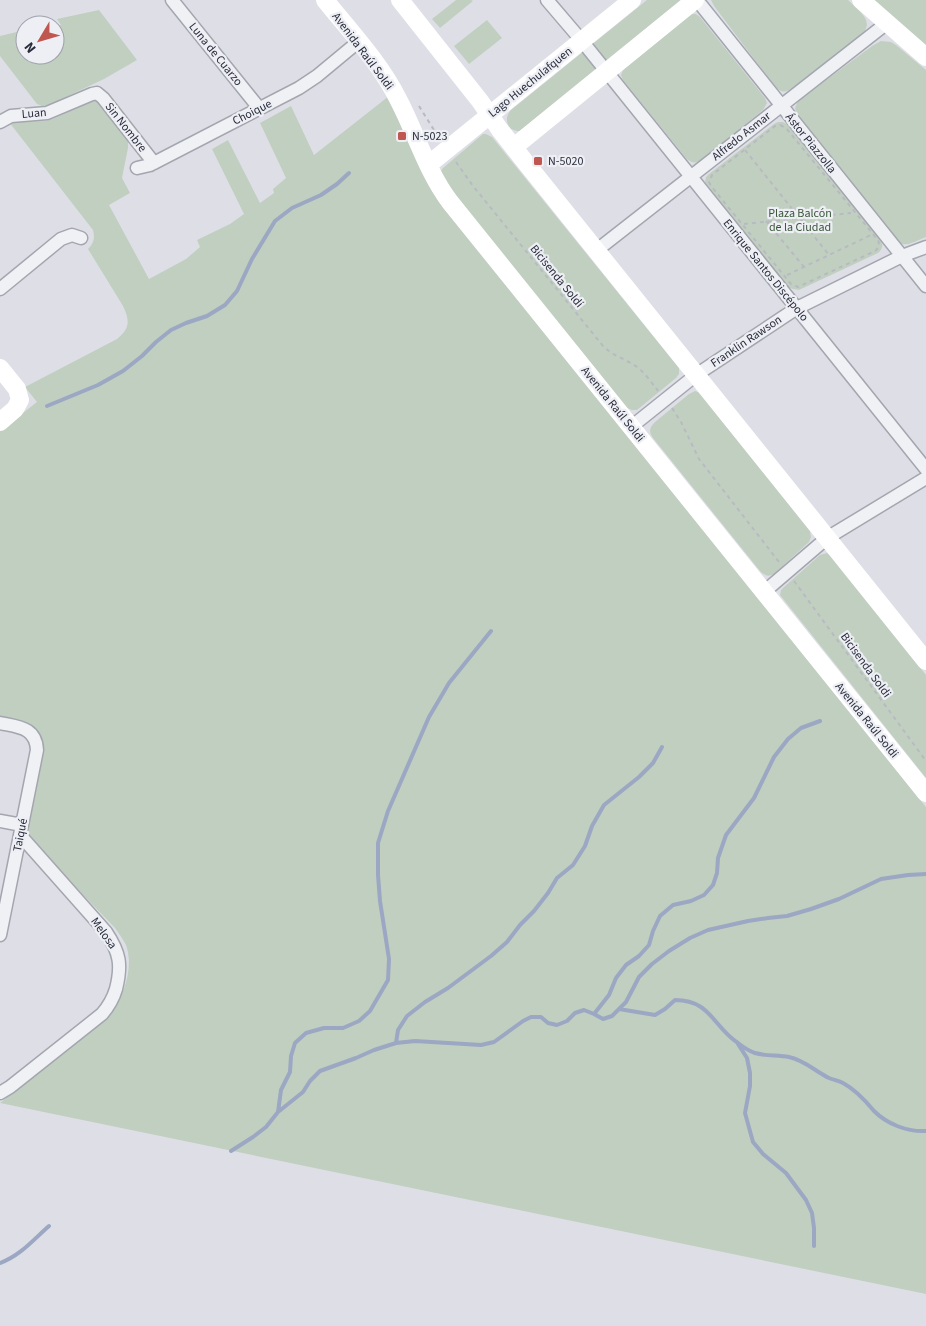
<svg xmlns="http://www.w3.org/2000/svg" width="926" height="1326" font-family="'Source Sans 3',sans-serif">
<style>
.green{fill:#c1cfc0}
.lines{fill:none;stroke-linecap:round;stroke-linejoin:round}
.stream{stroke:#9ca7c3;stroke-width:4}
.street-casing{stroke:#a4a6af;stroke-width:15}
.path{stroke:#b8bac1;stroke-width:2;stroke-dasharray:4 4;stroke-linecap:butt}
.street{stroke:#f0f1f5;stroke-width:12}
.secondary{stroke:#fff;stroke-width:18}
.poi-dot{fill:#bf564f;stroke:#edeff4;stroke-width:2}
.labels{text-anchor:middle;stroke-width:4.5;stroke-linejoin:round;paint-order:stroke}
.street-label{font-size:12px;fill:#292c3b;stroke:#edeff4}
.poi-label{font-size:12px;fill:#292c3b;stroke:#edeff4;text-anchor:start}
.park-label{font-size:12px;fill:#385538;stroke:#edeff4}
</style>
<rect width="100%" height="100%" fill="#dedfe6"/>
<path class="green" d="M456,0H471L473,1L440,28L432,19Z
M647,0H684L520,131H517L511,129C505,122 506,116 511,110Z
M711,0H848C860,12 877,22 859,37L792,88C786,92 782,93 776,88L714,6Z
M872,0H926V47Z
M99,10L137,60L104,79L51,104L42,106L37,104L0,56V36L25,30V55H55V25H61L57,19Z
M691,14H696L700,17L765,98L767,103L763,110L701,160C695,164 691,163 686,158L623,80L621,75L623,70Z
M487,20L502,38L469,64L454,46Z
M881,41L891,42L896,45L926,70V237C913,242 905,249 893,240L797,114L795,108L798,101L872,46Z
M389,96L429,186L439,202L926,807V1294L0,1103L111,1014C124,996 134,967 126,945C123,939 119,934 115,928L37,847L29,836L28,824L42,741C34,720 19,721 0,717V431L37,402L25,387L117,339C130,328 130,321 123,306L88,249C94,243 95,238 93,230L9,122L45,121L53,119L93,101H97L128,140V148L122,178L130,193L109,205L149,279L186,259L200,247L197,240L230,224L244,214L212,149L228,140L260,203L274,193L273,189L286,178L260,123L291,106L314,155Z
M778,122H783L788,125L879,237C883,243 884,248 878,253L799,290L793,289L788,287L705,182L706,177L709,174L774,124Z
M483,134H486L492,137L679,368V374L676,378L637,410H632L627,408L444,182L440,172L443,168Z
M695,391L700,393L810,531L811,537L809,542L774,574C768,577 765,576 760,571L653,438C648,431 650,427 655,422L689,394Z
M827,553L831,556L926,675V778L780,595L781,590L784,587L820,555Z"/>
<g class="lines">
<path class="stream" d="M47,406L98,385L123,371L142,356L156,342L171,330L186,323L207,316L225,305L237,291L252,259L275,221L292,208L321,195L337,184L349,173
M619,1009L655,1015L665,1009L675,1000C711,1000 713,1027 738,1043C743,1047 749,1051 755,1053C765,1056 778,1055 789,1057C804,1060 815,1071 829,1078C834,1080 839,1081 843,1083C856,1090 865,1100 874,1111C887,1124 907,1132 926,1131
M594,1014L609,995L616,978L626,965L639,956L649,945L653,931L660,916L673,905L691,901L704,895L713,885L717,873L718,858L726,835L754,798L774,757L788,739L801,728L820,721
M396,1043L398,1030L407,1016L425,1002L448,988L491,956L507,942L520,925L534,911L548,893L557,878L573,865L585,846L592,826L604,805L639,777L653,763L662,747
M738,1044L747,1058L750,1073V1086L745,1113L753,1142L763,1154L786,1173L806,1200L812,1213L814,1228V1246
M278,1112L281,1090L290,1072L291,1056L295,1043L306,1033L324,1028H343L359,1021L370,1011L388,980L389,959L380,901L378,875V843L388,811L429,717L449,683L491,631
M231,1151L253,1137L266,1127L278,1112L303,1092L310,1081L320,1071L356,1058L374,1050L396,1043L415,1041L481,1045L494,1042L523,1021L531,1017H541L548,1023L557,1025L567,1021L575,1013L584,1010L594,1014L603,1019L612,1016L626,1002L639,977L652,964L669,951L690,938L708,930L748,921L768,918L787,916L811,909L839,899L881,879L908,875L926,874
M0,1263C20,1256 34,1239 49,1226"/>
<defs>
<path id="street" d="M172,0L259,108
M547,0L582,41L926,469
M697,0L926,286
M0,122L11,116L47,113L92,94L97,93L103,98L154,163
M137,168L150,165L299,88L317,76L358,42
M597,250L887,23
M0,289L61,239L72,235L81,238
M631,427L696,375L797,308L902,256L926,247
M764,592L827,538L926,478
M0,723C18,727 36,727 37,750L0,935
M0,821L22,825
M0,1093L10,1087L102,1014C109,1006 113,999 116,989C122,965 120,953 106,932L20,835"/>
</defs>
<use href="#street" class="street-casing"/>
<path class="path" d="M419,106L439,138
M780,125L786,128L877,239C880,243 880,247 875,251L798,287L791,284L711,186L709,182L712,175L775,126Z
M745,150L829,255
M456,162L473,186L603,346C613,356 626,359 637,367C645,373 652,383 658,391
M766,221L804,267
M744,224L851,213
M787,275L871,235
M672,408L681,422L699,459L779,562
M794,581L926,761"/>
<use href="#street" class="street"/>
<path class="secondary" d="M325,0C350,31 380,63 398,99C416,133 426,170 450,202L926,793
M400,0L480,101L500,130L530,168L926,661
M861,0L926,57
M514,147L695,0
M428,165L632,0
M0,368L17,389L20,400L15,409L0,422"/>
</g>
<g class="poi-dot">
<rect x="397" y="131" width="10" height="10" rx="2.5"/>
<rect x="533" y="156" width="10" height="10" rx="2.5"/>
</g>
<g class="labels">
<g class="street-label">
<text transform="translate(363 51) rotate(53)" y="4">Avenida Raúl Soldi</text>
<text transform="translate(216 54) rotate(51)" y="4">Luna de Cuarzo</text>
<text transform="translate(530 82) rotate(-39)" y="4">Lago Huechulafquen</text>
<text transform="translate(252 112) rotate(-27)" y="4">Choique</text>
<text transform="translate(34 113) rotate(-5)" y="4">Luan</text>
<text transform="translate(126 127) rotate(52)" y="4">Sin Nombre</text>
<text transform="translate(741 136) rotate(-38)" y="4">Alfredo Asmar</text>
<text transform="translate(811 143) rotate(51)" y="4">Ástor Piazzolla</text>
<text transform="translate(766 270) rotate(51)" y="4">Enrique Santos Discépolo</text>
<text transform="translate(557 276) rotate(51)" y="4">Bicisenda Soldi</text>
<text transform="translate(746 341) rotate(-34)" y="4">Franklin Rawson</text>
<text transform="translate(613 404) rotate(51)" y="4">Avenida Raúl Soldi</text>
<text transform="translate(866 665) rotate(54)" y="4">Bicisenda Soldi</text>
<text transform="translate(867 720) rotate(51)" y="4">Avenida Raúl Soldi</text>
<text transform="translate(20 835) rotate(-79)" y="4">Taiqué</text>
<text transform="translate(104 933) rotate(54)" y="4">Melosa</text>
</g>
<g class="poi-label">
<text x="412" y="140">N-5023</text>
<text x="548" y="165">N-5020</text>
</g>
<g class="park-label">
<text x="800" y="217">Plaza Balcón<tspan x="800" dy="14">de la Ciudad</tspan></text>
</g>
</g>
<g transform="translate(40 40) rotate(232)"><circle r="24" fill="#edeff4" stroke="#9fa1aa"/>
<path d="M0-4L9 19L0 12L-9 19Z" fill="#bf564f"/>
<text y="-8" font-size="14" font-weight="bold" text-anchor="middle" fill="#292c3b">N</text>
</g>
</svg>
